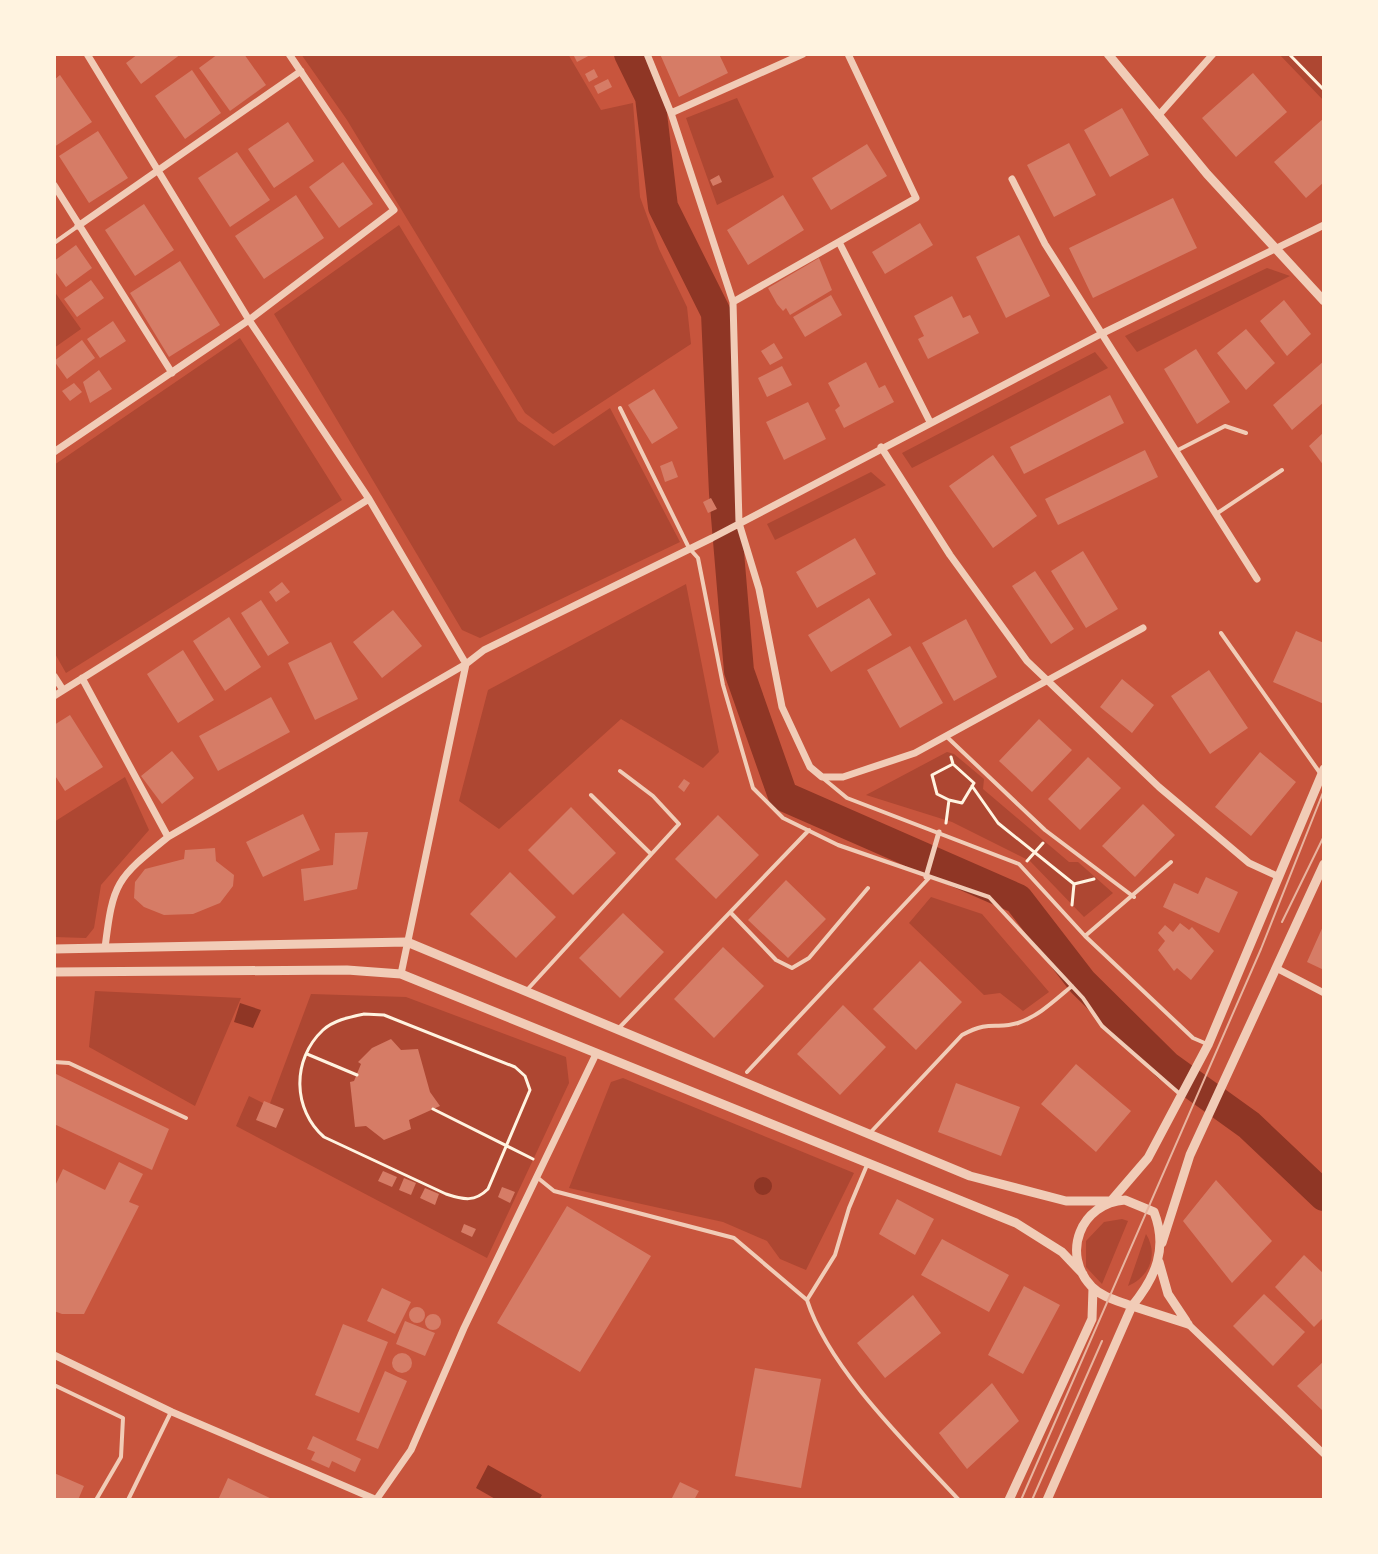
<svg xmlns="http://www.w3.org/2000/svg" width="1378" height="1554" font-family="Rubik,sans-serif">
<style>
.green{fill:#ae4732}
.water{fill:#8f3625}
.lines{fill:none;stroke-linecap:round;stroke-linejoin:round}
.river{stroke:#8f3625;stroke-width:30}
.building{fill:#d67c66}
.path{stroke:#fff3e0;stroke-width:3}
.service{stroke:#f1ccb7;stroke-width:4}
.pedestrian{stroke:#f1ccb7;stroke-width:5}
.minor{stroke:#f1ccb7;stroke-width:7}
.tertiary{stroke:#f1ccb7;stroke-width:9}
.tram{stroke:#e9b49f;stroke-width:2}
</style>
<rect width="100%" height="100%" fill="#c8553d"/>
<path class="green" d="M301,54H568L601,110L633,103L640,197L659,249L687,307L691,344L553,434L525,413L347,120Z
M1279,54H1324V101Z
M737,98L774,177L717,205L686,118Z
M399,225L518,421L554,446L610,408L680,542L480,638L462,630L274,314Z
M1267,268L1290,276L1137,352L1125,336Z
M54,291L81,329L54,348Z
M240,338L342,500L66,673L54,652V465Z
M1095,352L1108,368L912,468L902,453Z
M871,472L886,485L775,540L767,524Z
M686,584L719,752L703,768L621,719L499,829L459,801L488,690Z
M947,752L954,754L984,779L983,789L1069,862H1078L1113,893L1084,917L1030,861L952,822L866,795Z
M125,777L149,830L101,885L94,928L86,938L54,937V822Z
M931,897L982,914L1049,992L1023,1011L1000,993L984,995L909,923Z
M95,991L241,998L195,1106L89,1047Z
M311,994L406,997L566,1057L569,1083L487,1258L236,1126L249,1096L269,1106Z
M623,1078L854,1173L806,1270L780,1259L767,1241L723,1222L569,1188L611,1082Z
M1122,1219L1128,1221L1102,1284L1086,1267V1241L1104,1222Z
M1146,1234C1159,1255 1149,1277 1128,1286Z"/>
<path class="water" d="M240,1003L261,1010L253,1028L234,1022Z
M754 1186a9 9 0 1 1 18 0a9 9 0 1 1-18 0Z
M488,1465L542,1495L539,1500H497L476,1488Z"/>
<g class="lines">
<path class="river" d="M629,54L650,97L663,207L716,313L724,493L739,671L783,796L1018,899L1082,982L1167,1066L1249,1125L1324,1196"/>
</g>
<path class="building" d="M138,54H181L141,84L126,63Z
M218,54H244L266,85L230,111L199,68Z
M573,54H592L577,62Z
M660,54H719L728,73L679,97Z
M594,69L598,77L589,82L585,74Z
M192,70L221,113L185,139L155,96Z
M1253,73L1287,112L1236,157L1202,118Z
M60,75L92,122L54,147V80Z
M608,79L612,87L598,94L594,86Z
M1122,108L1149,155L1110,177L1084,130Z
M1324,118V182L1306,198L1274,162Z
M288,122L314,161L274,188L248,149Z
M98,131L128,178L89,203L59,156Z
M1069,143L1096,195L1054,217L1027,165Z
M867,144L887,176L831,210L812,178Z
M237,152L270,200L230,227L198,178Z
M343,162L373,204L339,228L309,187Z
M719,175L722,182L713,186L710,180Z
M296,195L324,238L264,279L235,236Z
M783,195L804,230L748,265L727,230Z
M1173,198L1197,248L1093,298L1069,248Z
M144,204L174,250L135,276L105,230Z
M920,223L933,245L885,274L872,252Z
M1019,235L1050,296L1006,318L976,257Z
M76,245L92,268L66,287L54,270V261Z
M819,258L832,290L790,315L786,308L783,311L777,304L768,288Z
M180,261L220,325L169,357L130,293Z
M91,280L104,298L77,317L64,299Z
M831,295L842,315L805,337L793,317Z
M952,296L963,318L970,315L979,333L928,359L918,339L924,336L914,316Z
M1284,300L1311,334L1287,356L1260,321Z
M113,321L126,341L100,358L87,339Z
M1246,329L1275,363L1246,390L1217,353Z
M82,340L95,358L67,379L54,361Z
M774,343L783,358L770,365L761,351Z
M1196,349L1230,402L1197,424L1164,369Z
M1324,361V402L1292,430L1273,405Z
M866,362L879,388L885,385L894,402L844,428L835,410L840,406L828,383Z
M782,366L792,385L767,397L758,378Z
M99,370L112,389L90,403L83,382Z
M74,383L82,392L70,401L62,391Z
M654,389L678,428L652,444L628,405Z
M1110,395L1124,423L1024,474L1010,447Z
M808,402L826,439L784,460L766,422Z
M1324,432V466L1309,446Z
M1145,450L1158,477L1058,525L1045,499Z
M993,455L1037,516L993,548L949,486Z
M672,461L678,477L665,482L660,466Z
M711,498L717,509L708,513L703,502Z
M855,538L876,574L817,608L796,572Z
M1083,551L1118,609L1086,628L1051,571Z
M1035,571L1074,629L1051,644L1012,586Z
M282,582L290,592L276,602L269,592Z
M869,598L892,635L831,672L808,635Z
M261,600L289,643L268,656L241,613Z
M393,610L422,646L382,678L353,642Z
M229,617L261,667L225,691L193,641Z
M966,619L997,677L954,701L922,643Z
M1296,631L1324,643V704L1273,682Z
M331,642L358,699L315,720L288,663Z
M910,646L943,703L900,728L867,670Z
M183,650L214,700L178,723L147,674Z
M1209,670L1248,728L1210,754L1171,696Z
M1122,679L1154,705L1132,733L1100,707Z
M271,697L290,732L218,771L199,736Z
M70,715L103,767L65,791L54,774V725Z
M1039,719L1072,750L1032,792L999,761Z
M172,751L194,778L162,804L141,776Z
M1260,752L1296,782L1251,836L1215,807Z
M1088,757L1121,788L1080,830L1048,799Z
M684,779L690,783L684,792L678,787Z
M1143,804L1175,835L1135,877L1102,846Z
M571,807L616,853L573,895L528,850Z
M303,814L320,850L263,877L246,842Z
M718,815L759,855L716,899L675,859Z
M368,832L357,889L304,901L301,869L333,865L335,833Z
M215,848L216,861L234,875L233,886L220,903L193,914L164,915L144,907L134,898L135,882L145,869L184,859L185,850Z
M510,872L556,917L516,958L470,914Z
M1206,877L1238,892L1219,933L1163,907L1174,883L1198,894Z
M786,880L826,919L788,958L748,920Z
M623,913L664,952L620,998L579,958Z
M1180,923L1189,930L1192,927L1214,951L1191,980L1177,968L1174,971L1158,950L1165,941L1158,933L1165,925L1173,932Z
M1324,924V970L1307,962Z
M723,947L764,986L714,1038L674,999Z
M920,961L962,1002L916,1050L873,1009Z
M843,1005L886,1047L840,1095L797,1054Z
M391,1039L401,1050L418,1049L430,1092L440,1106L409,1120L411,1129L384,1140L366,1126L355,1127L350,1082L354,1081L361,1064L358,1062L372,1048Z
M1076,1064L1131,1111L1096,1152L1041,1104Z
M54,1073L169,1129L152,1170L54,1124Z
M956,1083L1020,1107L1001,1156L938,1132Z
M264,1101L284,1109L276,1128L256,1120Z
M119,1162L143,1174L129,1202L139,1206L84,1314H62L54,1311V1188L63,1169L105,1190Z
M383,1171L397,1177L392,1187L378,1181Z
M404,1178L416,1183L411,1195L399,1190Z
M1216,1180L1272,1241L1232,1283L1183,1221Z
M502,1187L515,1192L510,1203L498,1197Z
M425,1188L439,1194L435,1205L420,1198Z
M897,1199L934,1219L915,1255L879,1234Z
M567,1206L651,1256L580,1372L497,1323Z
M464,1224L476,1229L472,1237L461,1232Z
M942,1239L1009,1275L989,1312L921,1275Z
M1304,1255L1324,1274V1317L1314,1327L1275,1287Z
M1024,1286L1060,1305L1023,1374L988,1355Z
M382,1288L411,1302L395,1334L367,1321Z
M1264,1294L1305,1332L1273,1366L1233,1326Z
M913,1295L941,1333L885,1378L857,1343Z
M409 1315a8 8 0 1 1 16 0a8 8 0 1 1-16 0Z
M425 1322a8 8 0 1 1 16 0a8 8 0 1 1-16 0Z
M405,1321L435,1333L425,1356L396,1344Z
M343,1324L388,1342L359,1413L315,1395Z
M392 1363a10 10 0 1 1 20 0a10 10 0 1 1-20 0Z
M1324,1361V1412L1297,1386Z
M755,1368L821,1379L801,1488L735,1476Z
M385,1371L407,1381L378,1449L356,1440Z
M992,1383L1019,1421L967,1469L939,1433Z
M313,1436L361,1459L355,1472L332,1461L329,1468L311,1460L315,1452L307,1449Z
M54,1473L84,1486L78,1500H54Z
M228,1478L274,1500H218Z
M680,1482L699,1491L694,1500H671Z"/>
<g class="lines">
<path class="path" d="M1289,54L1324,90
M972,786L998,823L1074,884L1072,905
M949,800L962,803L974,783L954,765
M946,823L949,800L937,794L932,775L953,764L951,757
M1027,861L1043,843
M1074,884L1094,879
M364,1014L384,1015L515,1067L525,1076L530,1090L488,1189C475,1202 464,1200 446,1194L324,1137C293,1110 291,1060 323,1030C334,1020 350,1017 364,1014Z
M307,1054L357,1075
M433,1109L533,1159"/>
<path class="service" d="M54,243L78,226
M620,408L689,548L698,558L723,685L753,788L783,818L838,845L989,897L1083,998L1102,1026L1181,1095
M1176,451L1225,426L1246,433
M1216,514L1282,470
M1221,633L1320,773
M947,737L1045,830L1134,897
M824,779L847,798L1019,864L1085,936L1193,1038L1207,1044
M591,795L651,854
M731,913L776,960L792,968L809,958L868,888
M1085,936L1171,862
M526,991L679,824L653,796L620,771
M618,1029L809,830
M54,1062L69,1063L186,1118
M747,1072L929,878
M869,1134L962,1035C991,1019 996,1030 1018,1023C1039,1016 1055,1000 1072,986
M538,1178L554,1191L734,1238L807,1300L835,1255L849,1208L867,1165
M807,1300C829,1369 909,1446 959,1500
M54,1385L123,1418L121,1457L96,1500
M128,1500L171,1412"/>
<path class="pedestrian" d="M926,877L939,832"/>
<path class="minor" d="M87,54L249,320L369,499L466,664
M647,54L671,113L733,302L739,523L759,589L782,707L810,767L822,777H843L915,753L1143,628
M671,113L803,54
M1158,116L1213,54
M1012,179L1045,244L1257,579
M54,185L172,373
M78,226L301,71
M839,242L930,422
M733,302L916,198L848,54
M881,447L950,555L1027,661L1159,787L1249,863L1277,876
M54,452L249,320L394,210L289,54
M54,676L63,690
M82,678L168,837
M54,696L369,499
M105,948C113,882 116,879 168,837L466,664L484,650L712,538L1101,334L1324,225
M1276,968L1324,993
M401,974L466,664
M1188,1324L1324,1454
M54,1355L172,1412L377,1500
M376,1500L411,1450L464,1328L596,1054"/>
<path class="tertiary" d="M1108,54L1207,174L1324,301
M54,949L407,942L970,1176L1066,1201H1111L1148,1158L1208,1045L1324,769
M54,972L347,970L401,974L1016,1223L1062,1252L1083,1274
M1125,1200L1154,1212C1168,1248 1156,1277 1132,1306C1119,1301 1103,1298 1092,1287C1060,1254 1081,1203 1125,1200Z
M1162,1243L1190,1155L1324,864
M1159,1262L1168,1294L1186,1321
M1009,1500L1092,1319L1093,1288
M1047,1500L1132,1306L1188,1324"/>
<path class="tram" d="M1282,922L1324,836
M1021,1500L1261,949L1324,790
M1032,1500L1102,1341"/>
</g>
<rect width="1378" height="1554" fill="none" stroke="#fff3e0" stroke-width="112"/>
</svg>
